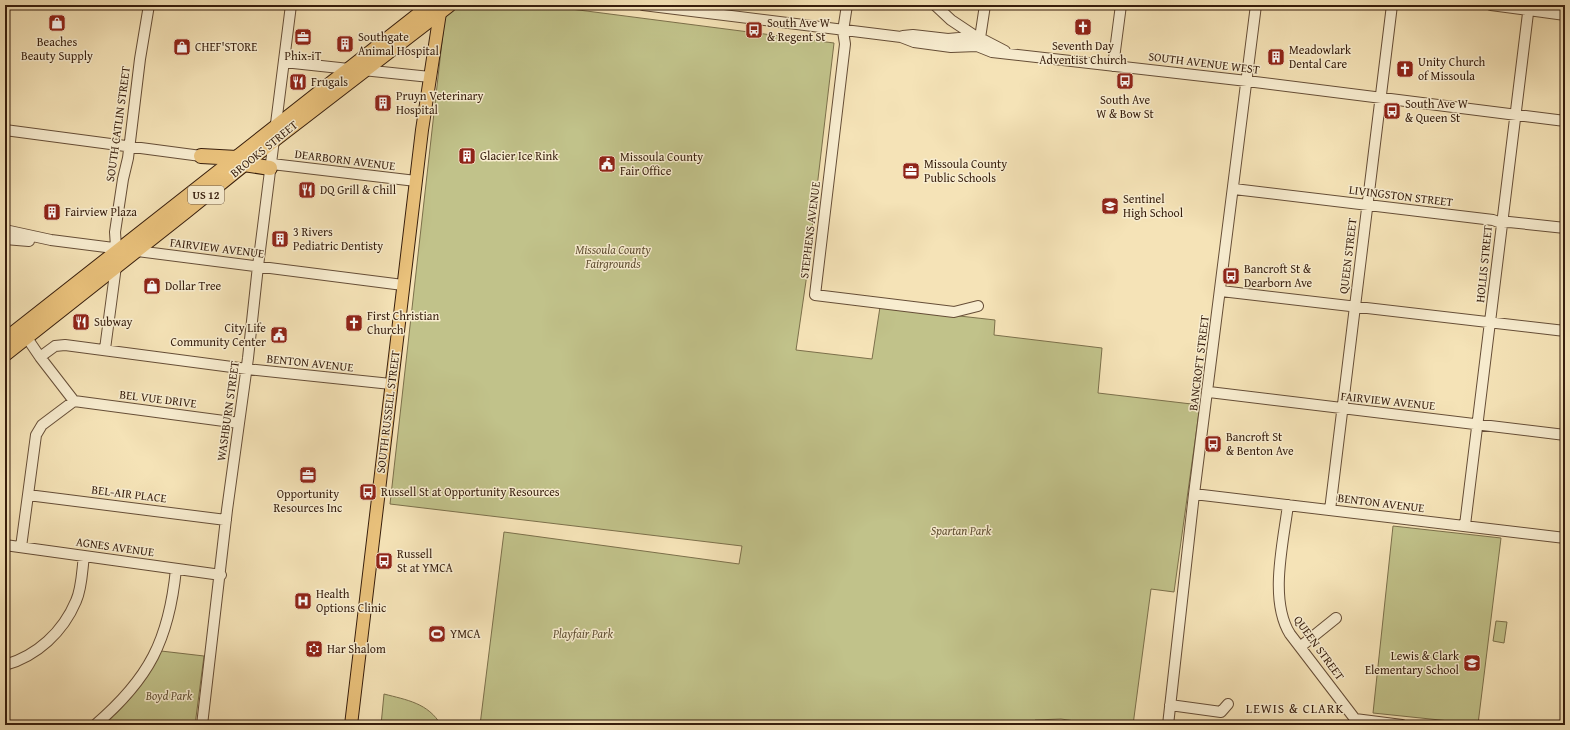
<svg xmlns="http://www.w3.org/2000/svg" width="1570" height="730" font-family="'Gentium Book Plus',serif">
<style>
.park{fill:#c1c28a;stroke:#7c704b}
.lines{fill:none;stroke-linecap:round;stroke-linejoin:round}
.minor-casing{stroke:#664e37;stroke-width:12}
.major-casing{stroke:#361d0c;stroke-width:14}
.highway-casing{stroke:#361d0c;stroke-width:16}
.minor{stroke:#f8edd0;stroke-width:10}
.major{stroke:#eac27c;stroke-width:12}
.highway{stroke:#eac27c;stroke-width:14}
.labels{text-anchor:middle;stroke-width:3;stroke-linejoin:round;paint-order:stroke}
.shield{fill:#f8edd0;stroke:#705b47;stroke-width:1}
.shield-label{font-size:11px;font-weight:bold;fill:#361d0c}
.poi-label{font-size:12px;fill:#361d0c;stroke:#f8edd0;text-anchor:start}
.street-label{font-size:12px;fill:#361d0c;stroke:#f8edd0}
.park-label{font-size:12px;font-style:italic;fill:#604f32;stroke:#f8edd0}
.neighbourhood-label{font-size:13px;letter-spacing:1px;fill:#361d0c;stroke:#f8edd0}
</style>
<rect width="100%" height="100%" fill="#f5e3b7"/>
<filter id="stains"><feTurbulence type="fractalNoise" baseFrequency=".005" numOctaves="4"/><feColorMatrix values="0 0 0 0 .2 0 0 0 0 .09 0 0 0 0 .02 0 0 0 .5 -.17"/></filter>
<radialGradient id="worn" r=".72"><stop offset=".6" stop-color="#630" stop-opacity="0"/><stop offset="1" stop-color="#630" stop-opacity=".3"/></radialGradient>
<path class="park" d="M454,5H540L834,43L806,281L796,350L872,359L880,307L995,320L994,335L1102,348L1098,393L1200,405L1174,592L1151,589L1133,725L1096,724L1061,719L1035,720L1032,725H480L504,532L739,564L742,546L390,504L445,15Z
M1393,526L1501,538L1478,724L1373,713Z
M1496,621L1507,622L1504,643L1493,641Z
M161,651L204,656L195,725H104C132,699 143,684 161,651Z
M384,694C407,700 428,703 441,725H381Z"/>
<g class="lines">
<defs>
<path id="minor" d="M643,5L901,37L914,42L951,47L977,46L992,52L1247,81L1565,121
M847,5L843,31L845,44L815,295L954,312L978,306
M935,5L951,20L975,36
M1491,5L1565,15
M903,36L913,35L948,39L970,37L980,38L1005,51
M980,38L985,5
M284,62L349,69
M1113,66L1121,5
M363,70L430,77
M5,130L201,156
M272,164L416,181
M1234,189L1493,220L1501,223L1509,222L1565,228
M5,230L51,240L403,285
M5,239L29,241
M116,247L115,232L123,179L128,158L140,59L149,5
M1221,291L1565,331
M23,332L40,357L74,401
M105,349L116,266
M40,357L55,346L65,345L247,369L391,384
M1209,392L1565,435
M1194,494L1565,538
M28,495L226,520
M1288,505C1283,544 1269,600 1290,634L1355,719
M1330,510L1392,5
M1465,525L1529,5
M5,545L221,575
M21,547L36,435L42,425L74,401L239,423
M1300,647L1336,618
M5,665C37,656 63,632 76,601C82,588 82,570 84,556
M1170,705L1221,712L1228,704
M1355,719L1402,725
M95,725C149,679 169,640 176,569
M202,725L227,510L248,358L258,266L291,5
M1168,725L1194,494L1256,5"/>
<path id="major" d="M351,725L422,130L441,6"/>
<path id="highway" d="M201,156L237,158
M244,164L270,168
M5,340L431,5
M5,354L186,211L275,139L449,5"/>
</defs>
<use href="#minor" class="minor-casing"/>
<use href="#major" class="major-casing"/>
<use href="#highway" class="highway-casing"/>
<use href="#minor" class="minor"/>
<use href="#major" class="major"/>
<use href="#highway" class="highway"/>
</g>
<defs>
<symbol id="shop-square" viewBox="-11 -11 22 22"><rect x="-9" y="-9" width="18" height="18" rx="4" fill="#8f2418" stroke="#f8edd0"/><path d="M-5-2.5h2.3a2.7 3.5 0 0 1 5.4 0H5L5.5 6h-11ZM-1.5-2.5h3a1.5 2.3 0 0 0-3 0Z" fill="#fff"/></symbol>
<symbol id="church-square" viewBox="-11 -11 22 22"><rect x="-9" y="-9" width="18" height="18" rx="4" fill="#8f2418" stroke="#f8edd0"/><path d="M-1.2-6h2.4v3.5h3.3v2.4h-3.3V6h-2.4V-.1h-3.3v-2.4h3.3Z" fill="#fff"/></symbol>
<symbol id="bus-square" viewBox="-11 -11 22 22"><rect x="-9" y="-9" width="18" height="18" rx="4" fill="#8f2418" stroke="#f8edd0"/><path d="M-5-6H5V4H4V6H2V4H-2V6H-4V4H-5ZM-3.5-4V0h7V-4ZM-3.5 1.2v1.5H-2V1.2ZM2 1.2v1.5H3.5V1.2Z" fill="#fff"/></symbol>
<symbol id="office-square" viewBox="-11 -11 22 22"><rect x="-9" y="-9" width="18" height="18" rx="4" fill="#8f2418" stroke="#f8edd0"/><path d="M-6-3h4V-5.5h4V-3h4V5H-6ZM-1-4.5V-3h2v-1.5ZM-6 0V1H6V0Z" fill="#fff"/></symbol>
<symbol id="building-square" viewBox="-11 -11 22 22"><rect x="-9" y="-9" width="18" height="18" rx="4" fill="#8f2418" stroke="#f8edd0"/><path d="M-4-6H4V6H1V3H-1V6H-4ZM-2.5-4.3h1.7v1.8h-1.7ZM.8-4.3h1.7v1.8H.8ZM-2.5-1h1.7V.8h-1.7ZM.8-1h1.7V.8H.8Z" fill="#fff"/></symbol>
<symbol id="restaurant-square" viewBox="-11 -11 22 22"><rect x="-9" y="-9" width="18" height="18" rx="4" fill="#8f2418" stroke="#f8edd0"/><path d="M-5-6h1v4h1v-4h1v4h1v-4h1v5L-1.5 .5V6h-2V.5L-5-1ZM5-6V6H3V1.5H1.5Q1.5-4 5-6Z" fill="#fff"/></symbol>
<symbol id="civic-square" viewBox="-11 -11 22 22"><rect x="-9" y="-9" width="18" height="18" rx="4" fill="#8f2418" stroke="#f8edd0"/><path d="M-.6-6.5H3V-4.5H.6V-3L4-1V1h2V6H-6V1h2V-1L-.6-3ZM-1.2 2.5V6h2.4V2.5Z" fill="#fff"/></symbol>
<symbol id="school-square" viewBox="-11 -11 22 22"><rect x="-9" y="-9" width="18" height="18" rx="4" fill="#8f2418" stroke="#f8edd0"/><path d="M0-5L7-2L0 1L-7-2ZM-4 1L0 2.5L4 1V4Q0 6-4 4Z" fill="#fff"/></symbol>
<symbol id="hospital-square" viewBox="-11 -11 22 22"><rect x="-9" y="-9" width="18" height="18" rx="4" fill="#8f2418" stroke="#f8edd0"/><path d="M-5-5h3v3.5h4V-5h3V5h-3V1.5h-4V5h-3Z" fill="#fff"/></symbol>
<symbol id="stadium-square" viewBox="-11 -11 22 22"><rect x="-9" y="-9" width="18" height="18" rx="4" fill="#8f2418" stroke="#f8edd0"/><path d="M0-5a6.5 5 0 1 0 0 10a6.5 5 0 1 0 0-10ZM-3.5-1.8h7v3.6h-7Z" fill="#fff"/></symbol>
<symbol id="synagogue-square" viewBox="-11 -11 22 22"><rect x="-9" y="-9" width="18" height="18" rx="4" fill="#8f2418" stroke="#f8edd0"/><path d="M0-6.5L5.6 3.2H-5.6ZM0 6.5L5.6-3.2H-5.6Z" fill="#fff"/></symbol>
</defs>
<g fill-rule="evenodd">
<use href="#shop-square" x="47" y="13" width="20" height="20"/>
<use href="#church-square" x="1073" y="17" width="20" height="20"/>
<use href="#bus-square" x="744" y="20" width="20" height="20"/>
<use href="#office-square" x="293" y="27" width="20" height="20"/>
<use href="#building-square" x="335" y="34" width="20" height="20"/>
<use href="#shop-square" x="172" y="37" width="20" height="20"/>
<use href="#building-square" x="1266" y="47" width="20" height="20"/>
<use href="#church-square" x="1395" y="59" width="20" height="20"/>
<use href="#bus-square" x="1115" y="71" width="20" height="20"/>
<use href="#restaurant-square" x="288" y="72" width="20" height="20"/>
<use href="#building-square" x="373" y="93" width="20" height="20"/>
<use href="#bus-square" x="1382" y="101" width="20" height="20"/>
<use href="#building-square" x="457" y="146" width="20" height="20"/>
<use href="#civic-square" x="597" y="154" width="20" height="20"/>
<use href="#office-square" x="901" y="161" width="20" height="20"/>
<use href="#restaurant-square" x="297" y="180" width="20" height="20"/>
<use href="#school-square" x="1100" y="196" width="20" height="20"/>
<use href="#building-square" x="42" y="202" width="20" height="20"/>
<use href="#building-square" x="270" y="229" width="20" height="20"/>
<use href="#bus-square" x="1221" y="266" width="20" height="20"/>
<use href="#shop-square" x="142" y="276" width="20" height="20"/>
<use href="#restaurant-square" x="71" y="312" width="20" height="20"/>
<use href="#church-square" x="344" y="313" width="20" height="20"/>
<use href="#civic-square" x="269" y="325" width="20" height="20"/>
<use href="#bus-square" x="1203" y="434" width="20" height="20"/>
<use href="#office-square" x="298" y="465" width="20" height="20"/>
<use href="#bus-square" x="358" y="482" width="20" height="20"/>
<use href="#bus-square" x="374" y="551" width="20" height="20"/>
<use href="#hospital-square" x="293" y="591" width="20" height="20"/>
<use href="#stadium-square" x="427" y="624" width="20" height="20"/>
<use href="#synagogue-square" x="304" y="639" width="20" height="20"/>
<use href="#school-square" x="1462" y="653" width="20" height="20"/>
</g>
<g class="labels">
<rect class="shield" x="188" y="186" width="36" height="18" rx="3"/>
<g class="shield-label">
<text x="206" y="199">US 12</text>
</g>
<g class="poi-label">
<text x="767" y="27">South Ave W<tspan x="767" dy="14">&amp; Regent St</tspan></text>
<text x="358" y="41">Southgate<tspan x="358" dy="14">Animal Hospital</tspan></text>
<text x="57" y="46" text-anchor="middle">Beaches<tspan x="57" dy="14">Beauty Supply</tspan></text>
<text x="1083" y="50" text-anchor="middle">Seventh Day<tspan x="1083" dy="14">Adventist Church</tspan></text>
<text x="195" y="51">CHEF'STORE</text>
<text x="1289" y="54">Meadowlark<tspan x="1289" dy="14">Dental Care</tspan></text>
<text x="303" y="60" text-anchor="middle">Phix-iT</text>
<text x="1418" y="66">Unity Church<tspan x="1418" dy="14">of Missoula</tspan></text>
<text x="311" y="86">Frugals</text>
<text x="396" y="100">Pruyn Veterinary<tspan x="396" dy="14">Hospital</tspan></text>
<text x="1125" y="104" text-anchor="middle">South Ave<tspan x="1125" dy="14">W &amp; Bow St</tspan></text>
<text x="1405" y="108">South Ave W<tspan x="1405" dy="14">&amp; Queen St</tspan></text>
<text x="480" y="160">Glacier Ice Rink</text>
<text x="620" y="161">Missoula County<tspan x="620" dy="14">Fair Office</tspan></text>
<text x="924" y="168">Missoula County<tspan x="924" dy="14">Public Schools</tspan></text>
<text x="320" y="194">DQ Grill &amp; Chill</text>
<text x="1123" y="203">Sentinel<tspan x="1123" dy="14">High School</tspan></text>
<text x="65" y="216">Fairview Plaza</text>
<text x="293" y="236">3 Rivers<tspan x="293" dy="14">Pediatric Dentisty</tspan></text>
<text x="1244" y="273">Bancroft St &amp;<tspan x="1244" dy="14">Dearborn Ave</tspan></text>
<text x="165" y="290">Dollar Tree</text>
<text x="367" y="320">First Christian<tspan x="367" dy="14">Church</tspan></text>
<text x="94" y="326">Subway</text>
<text x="266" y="332" text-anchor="end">City Life<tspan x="266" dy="14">Community Center</tspan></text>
<text x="1226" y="441">Bancroft St<tspan x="1226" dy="14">&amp; Benton Ave</tspan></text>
<text x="381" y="496">Russell St at Opportunity Resources</text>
<text x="308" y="498" text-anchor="middle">Opportunity<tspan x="308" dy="14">Resources Inc</tspan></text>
<text x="397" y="558">Russell<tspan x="397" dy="14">St at YMCA</tspan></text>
<text x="316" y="598">Health<tspan x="316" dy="14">Options Clinic</tspan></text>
<text x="450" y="638">YMCA</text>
<text x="327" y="653">Har Shalom</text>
<text x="1459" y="660" text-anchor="end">Lewis &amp; Clark<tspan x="1459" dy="14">Elementary School</tspan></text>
</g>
<g class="street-label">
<text transform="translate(1204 63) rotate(7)" y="4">SOUTH AVENUE WEST</text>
<text transform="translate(118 124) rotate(-82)" y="4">SOUTH CATLIN STREET</text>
<text transform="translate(264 149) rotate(-39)" y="4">BROOKS STREET</text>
<text transform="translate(345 160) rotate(7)" y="4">DEARBORN AVENUE</text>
<text transform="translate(1401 196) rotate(7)" y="4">LIVINGSTON STREET</text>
<text transform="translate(810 230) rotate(-83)" y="4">STEPHENS AVENUE</text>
<text transform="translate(217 248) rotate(7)" y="4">FAIRVIEW AVENUE</text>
<text transform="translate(1348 256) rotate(-83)" y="4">QUEEN STREET</text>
<text transform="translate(1484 264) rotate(-84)" y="4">HOLLIS STREET</text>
<text transform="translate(310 363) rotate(6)" y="4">BENTON AVENUE</text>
<text transform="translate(1199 363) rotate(-83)" y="4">BANCROFT STREET</text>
<text transform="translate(158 399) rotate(7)" y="4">BEL VUE DRIVE</text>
<text transform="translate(1388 401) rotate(6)" y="4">FAIRVIEW AVENUE</text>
<text transform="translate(228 411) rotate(-82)" y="4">WASHBURN STREET</text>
<text transform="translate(388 412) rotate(-83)" y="4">SOUTH RUSSELL STREET</text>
<text transform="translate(129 494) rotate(7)" y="4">BEL-AIR PLACE</text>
<text transform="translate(1381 503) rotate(7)" y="4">BENTON AVENUE</text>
<text transform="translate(115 547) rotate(8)" y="4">AGNES AVENUE</text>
<text transform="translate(1319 648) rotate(54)" y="4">QUEEN STREET</text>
</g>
<g class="park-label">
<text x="613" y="254">Missoula County<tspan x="613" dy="14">Fairgrounds</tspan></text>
<text x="961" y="535">Spartan Park</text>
<text x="583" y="638">Playfair Park</text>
<text x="169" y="700">Boyd Park</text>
</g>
<g class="neighbourhood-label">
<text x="1295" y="713">LEWIS &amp; CLARK</text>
</g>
</g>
<rect width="1570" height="730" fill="none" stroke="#f5e3b7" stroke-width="20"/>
<rect x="6" y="6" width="1558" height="718" fill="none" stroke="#361d0c" stroke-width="2"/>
<rect x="10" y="10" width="1550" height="710" fill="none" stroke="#361d0c"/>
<rect width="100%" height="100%" filter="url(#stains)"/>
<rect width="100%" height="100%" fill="url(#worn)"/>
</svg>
